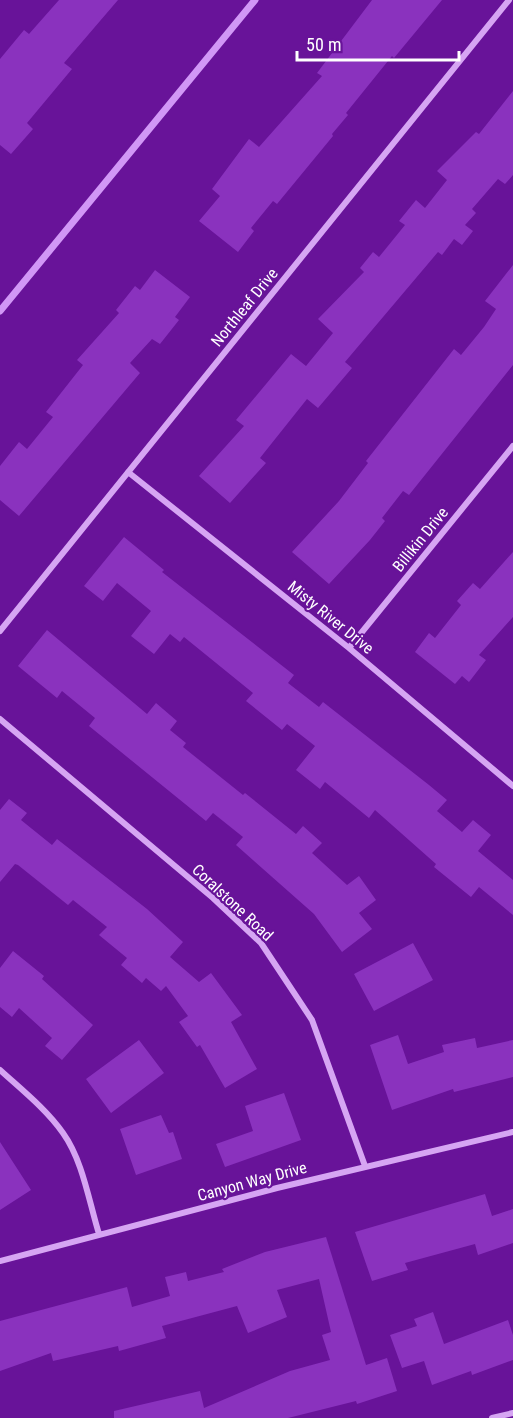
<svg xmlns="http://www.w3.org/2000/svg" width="513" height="1418" font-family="'Roboto Condensed',sans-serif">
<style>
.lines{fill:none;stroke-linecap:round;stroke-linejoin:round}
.stream{stroke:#d197f6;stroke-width:7}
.building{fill:#8a32be}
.minor{stroke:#d6a5f3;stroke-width:6}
.labels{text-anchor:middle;stroke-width:4.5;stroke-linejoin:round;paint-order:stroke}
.street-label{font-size:16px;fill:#fff;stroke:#681399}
</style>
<rect width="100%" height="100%" fill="#681399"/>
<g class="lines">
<path class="stream" d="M0,311L255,0"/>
</g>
<path class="building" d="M59,0H118L64,63L72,69L27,123L33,129L11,154L0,145V59L24,30L29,34Z
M372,0H442L394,58L392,56L346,113L348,115L332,134L333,136L277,204L273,201L251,228L254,231L238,252L199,221L220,196L212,189L249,139L259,147L322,76L317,73Z
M513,91V175L505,184L498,179L472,209L476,213L465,225L473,231L462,245L454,239L442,255L438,252L345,362L352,368L318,408L307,399L260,458L266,463L230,503L199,476L244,426L236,420L291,354L306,366L333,333L318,319L364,272L360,268L373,252L379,257L405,225L399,221L416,200L425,208L447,180L437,171L476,132L479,134Z
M513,265V365L409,495L403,491L382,518L385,521L370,540L329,584L292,552L339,501L368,463L366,461L454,349L461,355L484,327L496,309L485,301Z
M155,270L190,297L175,317L179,320L160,344L152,339L130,363L140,373L19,516L0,500V466L19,442L27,449L53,417L46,412L83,365L77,360L119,313L116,310L135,286L140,290Z
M124,537L164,570L162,572L294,675L288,683L319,707L323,702L429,785L447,800L437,811L462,832L473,820L491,835L478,851L513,880V915L479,887L471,897L434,867L436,864L375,810L369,818L325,782L320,789L296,770L315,746L287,724L282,730L246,701L253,693L184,637L180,642L170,634L154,654L131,636L151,611L117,583L103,601L84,586Z
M513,552V617L479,655L486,660L469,682L462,676L455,684L415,652L429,633L435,638L461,605L457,601L473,583L480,589Z
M47,630L147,714L156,703L177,721L170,730L186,743L183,747L243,795L245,793L296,834L303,826L322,843L312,853L347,885L359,876L376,900L359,913L372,929L342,952L314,914L236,845L243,837L213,813L206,821L89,726L95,718L62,691L57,698L18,666Z
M9,799L27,813L21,820L52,845L57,839L147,909L183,942L170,957L199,982L211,973L242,1015L231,1022L257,1069L225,1088L200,1045L197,1047L179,1022L188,1016L166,986L161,991L146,978L142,983L121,965L127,958L99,935L107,927L73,900L68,905L18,865L15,864L0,882V810Z
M413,943L433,980L374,1011L354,974Z
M13,951L44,976L42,979L93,1025L62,1060L45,1046L52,1038L19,1008L12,1017L0,1007V968Z
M398,1035L408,1064L444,1052L442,1045L475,1038L477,1048L513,1040V1077L454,1092L453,1089L392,1110L370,1045Z
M139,1040L164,1073L111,1113L86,1079Z
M284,1093L301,1140L225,1167L216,1144L253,1131L245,1106Z
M161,1115L169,1133L173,1132L182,1159L136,1175L120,1129Z
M0,1142L31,1190L0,1210Z
M485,1194L492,1216L513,1209V1243L478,1255L475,1244L405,1263L408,1270L372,1281L355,1232Z
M326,1237L366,1365L387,1358L397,1391L357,1404L356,1401L288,1418H114V1411L200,1391L204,1408L290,1371L330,1360L322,1335L331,1332L319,1279L277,1290L287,1317L248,1333L237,1306L162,1326L166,1338L119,1351L118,1346L53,1361L51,1353L0,1371V1321L127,1287L132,1307L170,1296L165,1277L186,1272L188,1281L224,1272L222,1269L265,1252Z
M433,1312L444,1344L508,1320L513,1335V1360L472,1375L471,1371L432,1385L424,1361L402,1368L390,1335L417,1326L414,1319Z"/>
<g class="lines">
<path class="minor" d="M128,472L349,648L513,786
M0,631L509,0
M349,648L513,446
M0,719L213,898L261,943L312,1020L365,1166
M0,1070C22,1090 46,1109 63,1133C83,1161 89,1202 99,1234
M0,1261L277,1188L513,1132
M492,1418L513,1413"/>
</g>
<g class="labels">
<g class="street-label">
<text transform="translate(244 307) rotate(-51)" y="6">Northleaf Drive</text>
<text transform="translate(420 539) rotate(-51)" y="6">Billikin Drive</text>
<text transform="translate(331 617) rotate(39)" y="6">Misty River Drive</text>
<text transform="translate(233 902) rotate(43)" y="6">Coralstone Road</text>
<text transform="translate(252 1181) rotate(-15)" y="6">Canyon Way Drive</text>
</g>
</g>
<path d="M297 51v9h162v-9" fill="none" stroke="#ffffff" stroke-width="3"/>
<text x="306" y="51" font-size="18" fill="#ffffff" stroke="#681399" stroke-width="4.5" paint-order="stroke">50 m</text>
</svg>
